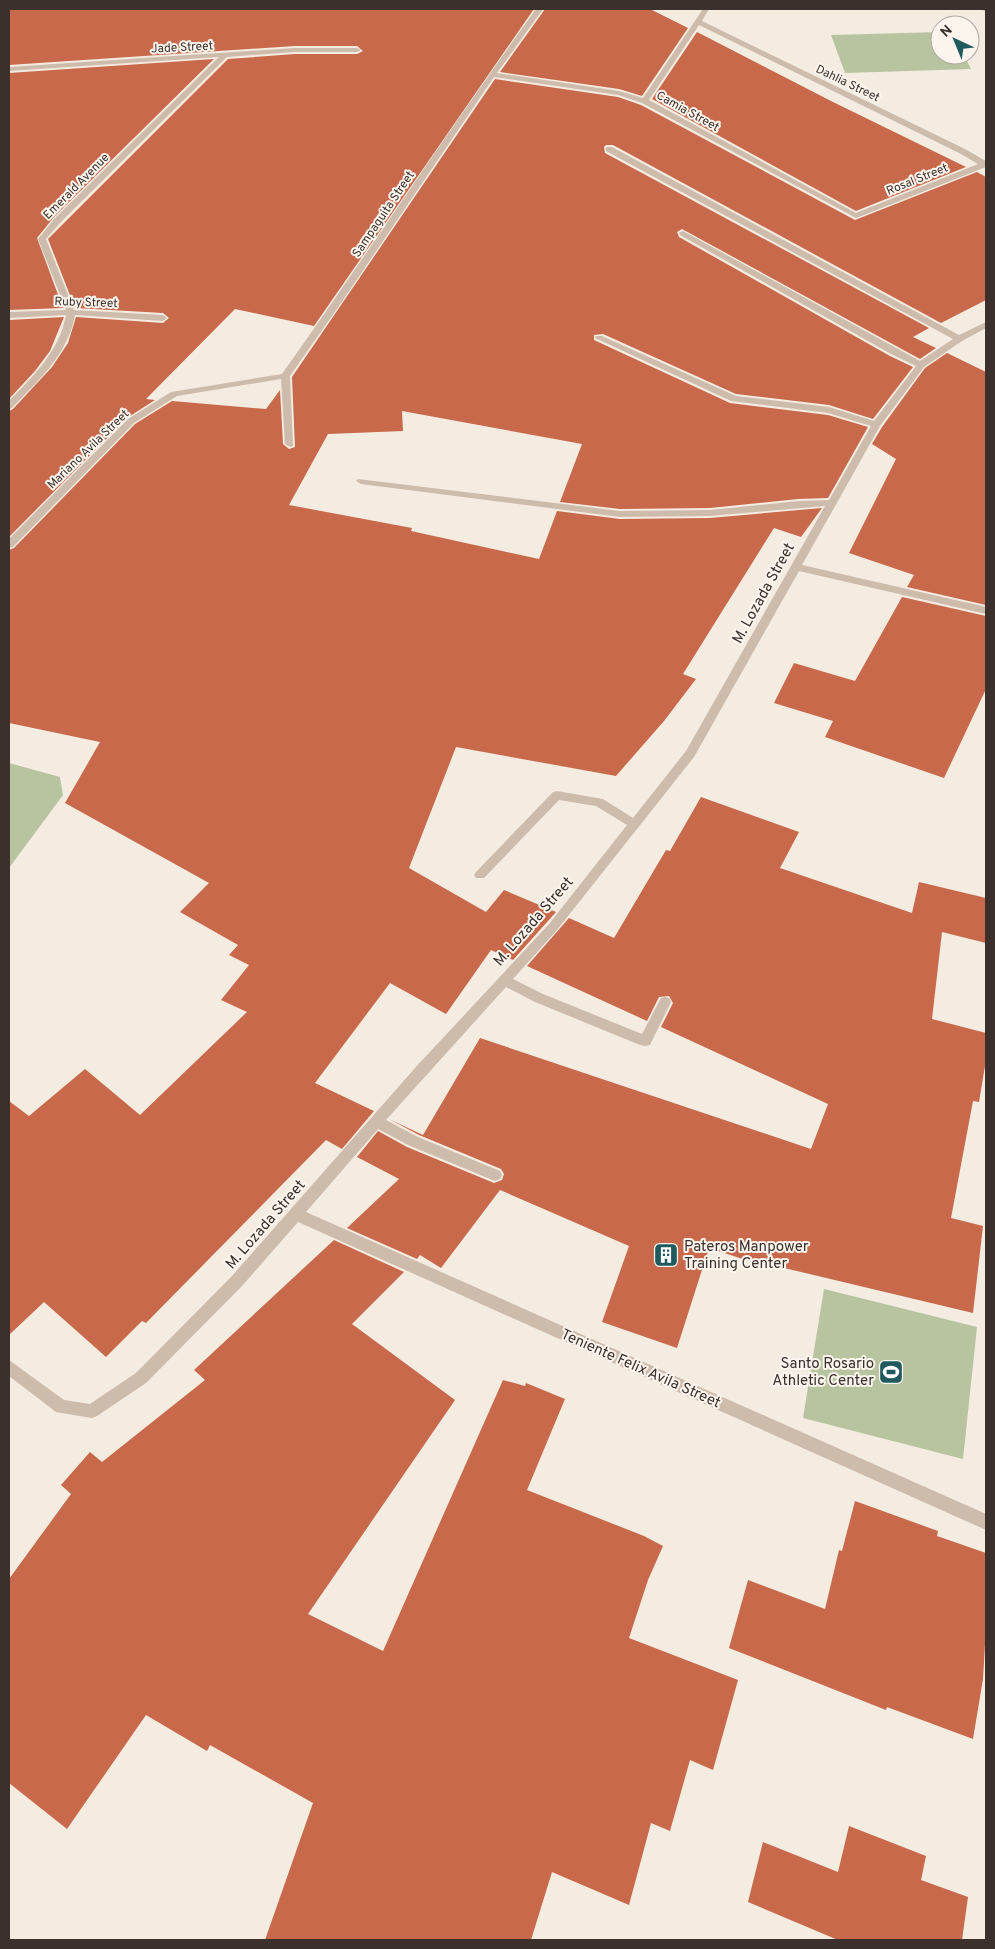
<svg xmlns="http://www.w3.org/2000/svg" width="995" height="1949" font-family="Overpass,sans-serif">
<style>
.green{fill:#b8c4a0}
.building{fill:#c8694b}
.lines{fill:none;stroke-linecap:round;stroke-linejoin:round}
.minor{fill:#cdbbac;fill-rule:evenodd}
.labels{text-anchor:middle;stroke-width:4;stroke-linejoin:round;paint-order:stroke}
.far-street-label{font-size:12px;fill:#3b302b;stroke:#fbf5ee}
.street-label{font-size:15px;fill:#3b302b;stroke:#fbf5ee}
.poi-label{font-size:15px;fill:#3b302b;stroke:#fbf5ee;text-anchor:start}
</style>
<rect width="100%" height="100%" fill="#f4ebe1"/>
<path class="green" d="M940,32V55H964L971,69L845,73L831,35Z
M9,763L60,777L63,795L9,868Z
M824,1289L977,1327L963,1459L803,1418Z"/>
<path class="building" d="M9,9H534L314,326L235,309L146,399L155,400L127,418L9,537V411L13,409L52,367L68,343L76,317L163,323L169,318L163,313L75,308L48,239L228,59L295,54H357L363,51L357,46H295L9,65Z
M545,9H650L688,28L642,96L619,89L500,72Z
M697,32L833,102L966,167L856,211L652,99Z
M214,59L54,217L37,238L63,308L9,310V73Z
M495,79L618,97L641,105L855,220L977,172L986,177V300L941,323L613,145H606L604,147L605,153L929,328L913,337L936,348L920,359L682,229L677,232L679,237L890,356L913,367L873,419L829,405L736,394L603,334L594,335V340L730,403L828,415L868,427L828,498L798,499L710,508L620,509L560,502L582,444L402,411L403,431L328,434L289,505L412,528L411,531L539,559L557,511L620,519L710,518L822,508L801,537L774,528L683,674L696,679L664,721L616,776L456,747L409,868L486,912L504,890L556,912L513,960L491,950L446,1014L390,983L315,1083L374,1111L342,1149L326,1140L146,1323L142,1321L106,1357L44,1302L9,1335V1101L29,1116L85,1069L140,1115L247,1012L221,1000L249,965L229,955L238,945L180,912L209,883L65,803L100,742L9,723V550L14,548L135,424L172,401L266,409L280,390L283,444L289,449L295,447L292,377Z
M64,317L50,351L35,371L9,399V320Z
M947,353L986,372V605L907,587L914,575L849,553L896,459L872,444L882,427L925,368Z
M902,597L986,616V689L944,778L825,737L833,721L774,703L794,663L855,681Z
M701,797L799,832L780,868L912,913L919,882L986,898V943L942,932L932,1019L986,1033V1060L979,1102L973,1101L951,1218L983,1226L973,1313L755,1261V1263L709,1248L677,1348L602,1322L629,1246L500,1190L441,1268L420,1255L417,1259L347,1228L399,1179L357,1157L378,1131L407,1147L494,1183L502,1180L504,1174L501,1169L419,1135L389,1119L423,1135L480,1038L811,1149L828,1104L661,1027L673,1003L669,996L659,997L647,1021L527,966L569,918L614,938L666,850L670,851Z
M334,1240L404,1272L352,1324L455,1400L308,1614L383,1651L503,1380L525,1386L526,1383L565,1399L527,1490L644,1536L663,1546L648,1580L629,1638L738,1680L713,1770L690,1760L670,1831L651,1823L629,1905L552,1872L531,1940H265L313,1803L210,1745L207,1751L146,1715L67,1829L9,1783V1579L71,1494L61,1485L90,1452L102,1462L205,1380L194,1370Z
M855,1501L938,1531L937,1536L986,1553V1628L983,1679L973,1739L887,1707L886,1710L729,1648L748,1580L825,1609L839,1550L842,1551Z
M849,1826L926,1856L921,1880L968,1897L962,1940H838L748,1902L763,1842L838,1872Z"/>
<g class="lines">
<path class="minor" d="M536,9H543L497,73L619,91L643,98L703,9H709L702,21L965,149L986,161V167L856,218L642,103L618,95L494,77L341,303L290,376L293,446L290,447L285,444L281,379L177,396L134,423L13,547L9,548V539L128,419L171,392L282,374C368,253 449,129 536,9ZM699,25L959,153L978,164L856,213L649,100Z
M982,9H986V12L984,11Z
M295,48H357L361,50L357,52H295L227,57L61,222L46,239L74,310L163,315L167,318L163,321L75,315C68,354 39,380 12,408L9,409V401C34,375 59,352 66,315L9,318V312L66,310L38,239L55,218L219,57L9,71V67Z
M606,147H612L959,335L986,322V328L962,341L924,367L880,426L802,565L986,607V614L799,571L694,757L557,930L513,979L543,994L642,1034L661,998L665,997L669,998L671,1002L650,1045L645,1046L640,1045L535,1002L506,987L386,1120L418,1137L500,1171L502,1175L500,1179L495,1181L490,1179L408,1145L378,1129L306,1212L986,1514V1530L298,1222L242,1286L146,1383L97,1416L92,1418L56,1412L9,1376V1360L64,1400L90,1404L136,1373L232,1276L415,1068L549,924L627,825L596,806L559,800L484,878H476L474,875L476,872L553,792L557,791L603,799L633,818L686,751L825,506L710,516L620,517L361,484L356,481L358,479L620,511L710,510L798,501L829,500L871,426L828,413L731,401L595,338L596,336H602L736,396L829,407L874,421L916,366L891,354L680,235L679,233L683,231L920,361L953,339L606,151Z"/>
</g>
<defs>
<symbol id="building-square" viewBox="-11 -11 22 22"><rect x="-9" y="-9" width="18" height="18" rx="4" fill="#1f5a5e" stroke="#fbf5ee"/><path d="M-4-6H4V6H1V3H-1V6H-4ZM-2.5-4.3h1.7v1.8h-1.7ZM.8-4.3h1.7v1.8H.8ZM-2.5-1h1.7V.8h-1.7ZM.8-1h1.7V.8H.8Z" fill="#fff"/></symbol>
<symbol id="stadium-square" viewBox="-11 -11 22 22"><rect x="-9" y="-9" width="18" height="18" rx="4" fill="#1f5a5e" stroke="#fbf5ee"/><path d="M0-5a6.5 5 0 1 0 0 10a6.5 5 0 1 0 0-10ZM-3.5-1.8h7v3.6h-7Z" fill="#fff"/></symbol>
</defs>
<g fill-rule="evenodd">
<use href="#building-square" x="652" y="1241" width="28" height="28"/>
<use href="#stadium-square" x="877" y="1358" width="28" height="28"/>
</g>
<g class="labels">
<g class="far-street-label">
<text transform="translate(182 47) rotate(-3)" y="4">Jade Street</text>
<text transform="translate(848 83) rotate(26)" y="4">Dahlia Street</text>
<text transform="translate(688 111) rotate(29)" y="4">Camia Street</text>
<text transform="translate(917 179) rotate(-22)" y="4">Rosal Street</text>
<text transform="translate(76 186) rotate(-45)" y="4">Emerald Avenue</text>
<text transform="translate(383 214) rotate(-56)" y="4">Sampaguita Street</text>
<text transform="translate(86 302) rotate(2)" y="4">Ruby Street</text>
<text transform="translate(88 449) rotate(-44)" y="4">Mariano Avila Street</text>
</g>
<g class="street-label">
<text transform="translate(763 593) rotate(-61)" y="5">M. Lozada Street</text>
<text transform="translate(533 921) rotate(-49)" y="5">M. Lozada Street</text>
<text transform="translate(265 1224) rotate(-49)" y="5">M. Lozada Street</text>
<text transform="translate(641 1368) rotate(24)" y="5">Teniente Felix Avila Street</text>
</g>
<g class="poi-label">
<text x="684" y="1251">Pateros Manpower<tspan x="684" dy="17">Training Center</tspan></text>
<text x="874" y="1368" text-anchor="end">Santo Rosario<tspan x="874" dy="17">Athletic Center</tspan></text>
</g>
</g>
<rect width="995" height="1949" fill="none" stroke="#3b302b" stroke-width="20"/>
<g transform="translate(955 40) rotate(316)"><circle r="24" fill="#fbf5ee" stroke="#aea6a0"/>
<path d="M0-4L9 19L0 12L-9 19Z" fill="#1f5a5e"/>
<text y="-8" font-size="14" font-weight="bold" text-anchor="middle" fill="#3b302b">N</text>
</g>
</svg>
